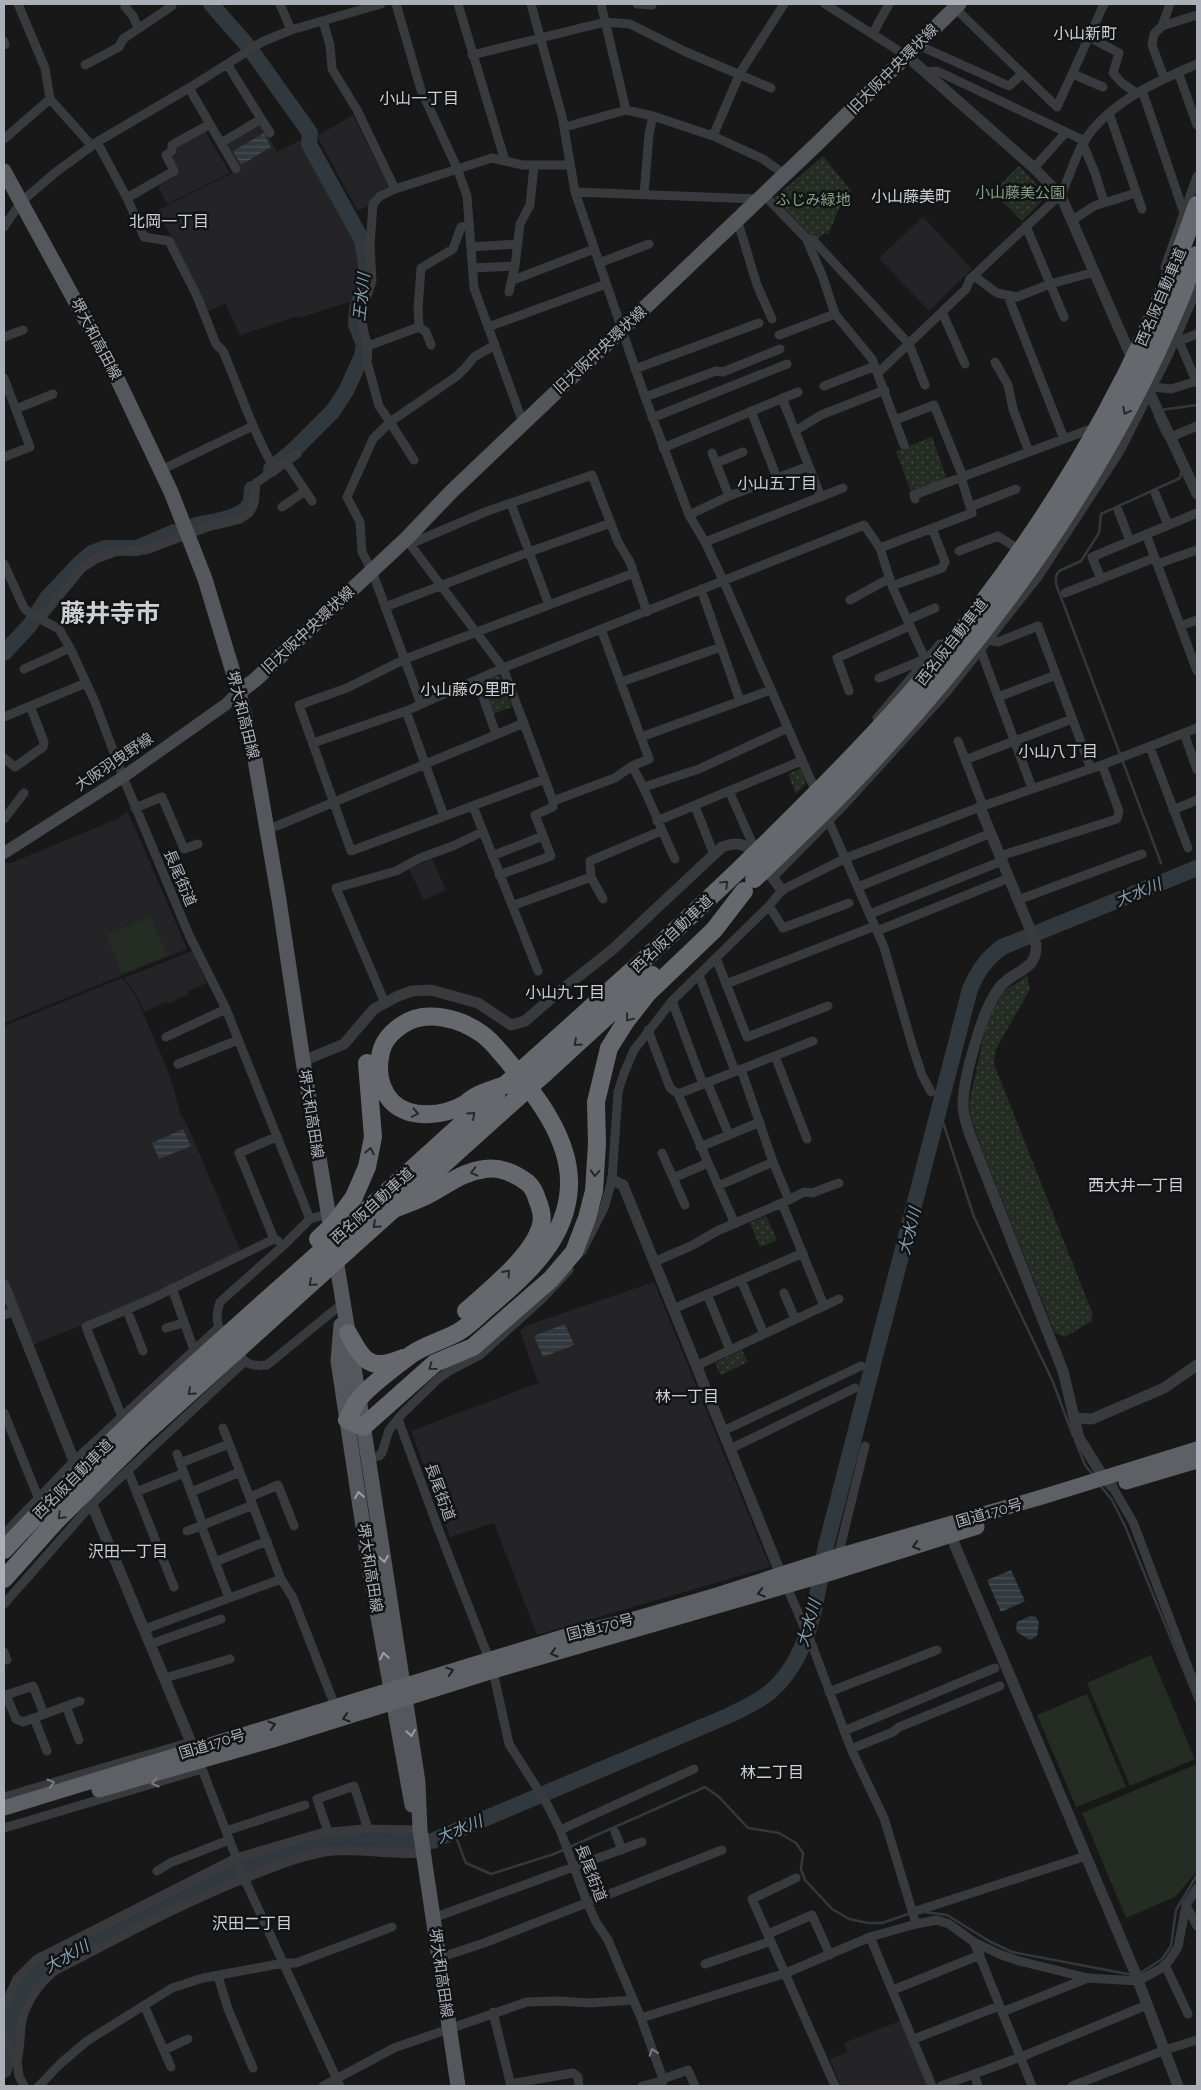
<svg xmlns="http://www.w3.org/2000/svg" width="1201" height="2090" font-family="Raleway,'Noto Sans JP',sans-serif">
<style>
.built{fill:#242426}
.green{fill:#242c24}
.park{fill:url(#park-dots)}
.water{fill:url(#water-rules)}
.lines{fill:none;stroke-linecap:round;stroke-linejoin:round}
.stream{stroke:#31393e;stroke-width:2.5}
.river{stroke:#31393e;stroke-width:16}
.minor{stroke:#393a3e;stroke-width:9}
.tertiary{stroke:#393a3e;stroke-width:11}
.secondary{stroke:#47494e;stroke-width:12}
.primary{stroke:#55575c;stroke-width:15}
.trunk{stroke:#5d6065;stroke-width:15}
.motorway{stroke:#65696e;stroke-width:18}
.motorway-bridge{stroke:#65696e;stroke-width:18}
.oneway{stroke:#27282a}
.oneway2{stroke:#9a9ea6}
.oneway3{stroke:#1d1f20}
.oneway4{stroke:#787b81}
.labels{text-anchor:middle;stroke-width:5;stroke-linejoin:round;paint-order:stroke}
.street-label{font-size:15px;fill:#abb0b8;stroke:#121314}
.park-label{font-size:15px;fill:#85a184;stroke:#121314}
.neighbourhood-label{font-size:16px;fill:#cccfd4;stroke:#121314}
.water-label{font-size:16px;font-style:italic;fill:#869faf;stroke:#121314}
.town-label{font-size:25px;font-weight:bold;fill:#cccfd4;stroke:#121314}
</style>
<defs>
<pattern id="park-dots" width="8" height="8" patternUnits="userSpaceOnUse" patternTransform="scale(1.25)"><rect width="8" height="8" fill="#242c24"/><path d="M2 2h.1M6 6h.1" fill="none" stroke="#414842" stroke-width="1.8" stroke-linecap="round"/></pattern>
<pattern id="water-rules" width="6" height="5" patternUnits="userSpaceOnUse" patternTransform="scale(1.25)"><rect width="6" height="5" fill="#31393e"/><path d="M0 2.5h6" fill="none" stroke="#4c5358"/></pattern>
</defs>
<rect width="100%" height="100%" fill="#181819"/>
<path class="built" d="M353,115L388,185L387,187L379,191L373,196L368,206L362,209L357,210L317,136Z
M261,122L277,152L305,138L358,239L363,261L362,280L358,299L299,318L298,316L240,335L225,303L207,312L158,210L239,170L225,144Z
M205,131L230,173L167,204L158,187L177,174L170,158L176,155L178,146Z
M923,217L972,269L929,311L879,258Z
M128,812L187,949L4,1023V863H11L117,819Z
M432,859L446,890L424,900L409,869Z
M192,951L207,983L188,991V994L170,1003L165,1002L144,1012L136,994L124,978Z
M122,978L135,995L160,1052L172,1082L180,1114L185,1120L241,1252L141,1302L32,1345L4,1276V1026Z
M654,1282L770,1567L537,1635L494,1523L450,1537L411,1431L538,1383L520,1331L525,1326Z
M902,2020L928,2085L924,2086H841L830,2059L847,2052L844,2043Z"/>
<path class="green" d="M151,916L167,955L122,974L106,935Z
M1151,1655L1195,1759L1130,1786L1087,1683Z
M1087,1694L1126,1787L1076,1807L1037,1715Z
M1197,1764V1871L1175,1897L1126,1918L1082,1813Z"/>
<path class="park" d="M823,156L851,191L844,197L828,235L825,233L816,240L809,235L774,198Z
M1019,166L1045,192L1046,197L1022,221L993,192Z
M932,437L947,479L911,492L896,451Z
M496,676L500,677L512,707L493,714L482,686L483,682Z
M801,768L806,783L796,794L788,774Z
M1027,976L1030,989L996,1049L994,1064L1092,1312V1321L1065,1337L1055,1333L981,1147L971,1118L969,1103L987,1021L1001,993Z
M766,1216L777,1240L760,1247L750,1223Z
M742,1350L748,1362L721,1375L715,1363Z"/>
<path class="water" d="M264,133L271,147L241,165L233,151Z
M183,1129L191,1146L159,1159L152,1143Z
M565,1324L574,1345L543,1357L534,1336Z
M1011,1570L1025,1601L1001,1612L987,1580Z
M1030,1616L1036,1617L1039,1623L1037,1636L1030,1640L1017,1632L1016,1627L1017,1622Z"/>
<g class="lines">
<path class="stream" d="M1161,410L1197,405
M1155,416L1164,436
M1161,863L1056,584V576L1059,571L1081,561L1099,533L1101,514L1180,478L1181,473
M939,1110L974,1217L1053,1382L1073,1436
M1076,1443L1085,1465L1093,1475
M1099,1484L1112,1500L1125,1526L1197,1703
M454,1832L466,1863L491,1874L554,1854L705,1787L719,1797L748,1828L779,1833L796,1843L803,1853L801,1869L805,1880L832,1909L849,1919L868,1923H882L911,1913
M924,1912L947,1915L989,1941L1012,1952L1133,1975
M1139,1974L1162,1959L1171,1946L1176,1910L1197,1875"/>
<path class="river" d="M211,4L248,46L310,133L309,144L362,240L366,262V277L357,310L356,324L364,345L362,356L346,391L333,411L295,449L271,469
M196,525C210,522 243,519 250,504C252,500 251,494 252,489
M4,653L30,625L47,598L81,562L92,553L105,548H137L174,532
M4,2070C9,2056 7,2042 9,2027C13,1997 30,1977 54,1961C138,1918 228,1862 322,1844C359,1837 395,1845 432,1841L730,1715C744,1708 758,1702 770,1692C810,1658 817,1599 825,1550L970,989C978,971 986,959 1002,947L1197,868"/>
<path class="minor" d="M18,4L45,68L50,99L92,146
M127,4L125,7L133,16L138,28
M280,4L291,30
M396,4L421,90L457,168L467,196L474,288L523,423
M458,4L505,161
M531,4L562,116L575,192L645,397L689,515L705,542L723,580L884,947L913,1048L922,1075L931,1092
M601,4L626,110
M637,4L652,5
M825,4L907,56
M955,8L1057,107L1104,4
M323,21L330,45L332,69L357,110L395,189
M1162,26L1197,15
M873,33L889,4
M1089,37L1119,53L1113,73L1122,83L1136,93
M4,41L5,45
M918,45L1009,86L1022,74
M472,55L605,22L630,24L684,51L771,88
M227,64L270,133
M85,65L119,47L123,39L172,6L169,4
M926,72L937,71L1085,141
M1178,72L1197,125
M1073,74L1103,87
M1164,78L1152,45L1154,34L1162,26L1170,4
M189,88L236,169
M1142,90L1184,213
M1109,113L1142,209
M565,127L626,110L653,116L713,136L763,159L784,174
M713,136L740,73L784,4
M4,139L50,99
M97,142L127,198L144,237L169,241L197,296L216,344L223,351C240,391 253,432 275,470
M221,143L261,119
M1083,144L1095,173L1104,202
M1034,168L1066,132
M575,192L757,199
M763,194L806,238L822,275L835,314
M644,195L649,134L653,116
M1061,196C1067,181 1073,164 1080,149C1101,106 1155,82 1197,64
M127,198L174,171L166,155L172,151V145L210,124
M737,219L757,285L772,319
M1073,220L1094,206L1136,193
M1026,226L1064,317
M4,227L21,202L56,172L97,142L189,88L262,42L291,30L381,4
M806,238L813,240L909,344L925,385
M471,247L518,244
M599,263L649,244
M1165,267L1197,176
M473,268L515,266
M974,276L997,293L1017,297L1050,284L1095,272
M513,280L594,249
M509,292L515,266L520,224L530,205L534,166
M1008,296L1064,439
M942,312L965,364
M419,327L426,332L431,345
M488,327L606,284
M779,335L835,314L872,359L904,445
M4,337L23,330
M1176,338L1179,341L1197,334
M1179,341L1196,381
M368,346L419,327L418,309L421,268L453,249L461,227L470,225
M995,362L1008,385L1013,409L1029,452
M635,369L759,323
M878,373L966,289L970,279L1060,195
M4,378L30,447L4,457
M824,386L875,366
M1153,387L1171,389L1197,381
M645,397L716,371L723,372L780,349
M782,398L821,497
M16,409L53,394
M751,411L777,478
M652,418L787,364
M895,420L934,405L963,477
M795,431L821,415L885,390
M1171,437L1197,426
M663,448L798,392
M712,453L729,496
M414,460L390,422L457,376L466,367L474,357L495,345
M286,462L312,501
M716,463L743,452
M161,470L253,426
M1155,493L1168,525
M915,499L914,495L1088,430
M511,504L549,605
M282,507L305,491
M970,507L1016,489
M1118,510L1130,541
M689,515L729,496L809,466
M1146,534L1197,671
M406,539L503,668L553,801V807L535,815L551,856L499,875
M705,542L843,488
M410,544L485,512L592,475L618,542L630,562L647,612
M880,548L972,513L961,477
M959,551L998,536L1015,547
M4,564L24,608L31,614L59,629L70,648L95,702L123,777L189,935L226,1009L310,1219
M1157,564L1197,550
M1101,579L1092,557L1197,513
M892,586L942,568L945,562L932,528
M701,589L740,701
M1065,593L1154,558
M850,600L890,578
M385,607L529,552L611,523
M40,619L82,568L96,559L117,551L146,550L210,526L240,519L249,513L253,506L256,483L297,454
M907,620L935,608
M1180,626L1197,620
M989,640L998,642L1038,626L1091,769
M981,651L1032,788
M24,669L70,648
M879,678L925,659
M477,680L496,734
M621,682L721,647
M849,691L837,658L910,626
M998,697L1056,675
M421,704L372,571L362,552L360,522L347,497L373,439L390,422L379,406L367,362L368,346L364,333L361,314L372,281L370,245L373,204L380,196L395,189L492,158L522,165H570
M406,711L444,816
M4,717L86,683
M877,718L940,644
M1184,733L1197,770
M641,737L771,690
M958,741L983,806
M313,743L406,711L503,668L864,525L880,548L892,586L926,661
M1150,747L1188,848
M4,758L15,767L43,747L44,742L30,706
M965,760L1072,719
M632,766C649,795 660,828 675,859
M545,779L351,851L299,705L347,688L405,659L634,573
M644,787L699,769L788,728
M729,791L754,847
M553,801L615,778L632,766L649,759L601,629
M473,806L538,971
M695,806L714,855
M135,808L162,797L184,849L198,844
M1173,810L1197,800
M4,819L24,793
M657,821L801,761
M267,830L524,723
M492,856L543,836
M1000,856L1117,819L1119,811L1102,765
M772,878L846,803L946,693L1038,577L1120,451L1168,356L1197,289
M858,887L991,833
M603,899L591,877L590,861L661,831
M1018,900L1142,854
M512,906L591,877
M769,906L783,928L849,903
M870,914L1002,861
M877,931L1009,878
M716,958L747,1037L828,1006
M699,975L735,1071
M726,984L875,926
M672,1001L703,1084
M385,1003L336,888L396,871L420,858L453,846L482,832
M648,1030L670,1088L678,1094L735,1224
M166,1037L226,1009
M775,1056L807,1139
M178,1064L238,1040
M741,1069L773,1162L789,1200
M707,1082L729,1135
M678,1094L813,1041
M276,1137L239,1153L274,1239L278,1241
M700,1147L760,1122
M662,1153L685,1205
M673,1178L708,1163
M718,1186L773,1162
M782,1203L824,1306
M582,1251L604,1208L612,1180L618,1092L624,1073L634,1050L672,1001L769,906L782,890L846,858L980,807L1102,765L1197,728
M654,1262L693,1245L717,1231L789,1200L804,1192L812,1193L839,1183
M741,1280L764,1334
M172,1288L194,1350
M784,1293L795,1319
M707,1294L730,1350
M673,1309L803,1253
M127,1310L143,1351
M4,1315L15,1311
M166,1328L183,1323
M226,1338C216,1325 215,1318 220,1302L284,1245L310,1219L327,1214
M242,1358C248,1366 257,1366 267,1365L343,1303
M696,1366L839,1299
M4,1413L38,1497
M122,1417L86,1327L149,1300L274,1239
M398,1419L438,1528L489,1659
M723,1431L861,1366
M730,1449L855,1388
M177,1454L203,1525L253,1505
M368,1459L379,1456L382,1453L389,1430L402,1414L438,1379L449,1371L480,1355L542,1299L569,1270
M180,1463L229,1444
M128,1471L174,1587
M1112,1486L1133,1522L1197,1691
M136,1492L184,1473
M191,1492L240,1472
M250,1497L278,1485L294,1526
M201,1525L229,1598
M187,1531L203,1525
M4,1534L74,1461L218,1328
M838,1556L865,1446
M215,1562L267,1541
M281,1579L293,1598L335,1706
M786,1585L812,1645L851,1749L884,1818L916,1924
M4,1604L92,1504L244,1362
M145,1629L281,1579L223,1428
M151,1644L221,1619
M4,1652L7,1660
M493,1671L509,1744L547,1804L560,1830L587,1902L596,1922L608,1940L641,2018L663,2079L662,2086
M165,1678L230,1659
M829,1692L937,1650
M66,1706L79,1740
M44,1714L33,1686L6,1695L16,1719L23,1722L80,1701
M34,1718L47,1751
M844,1731L995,1668
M851,1749L893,1732L899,1727L1000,1686
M199,1761L244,1878L340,2086
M4,1797L191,1742
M4,1828L202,1769
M560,1830L694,1769
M226,1831L305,1805
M328,1832L317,1799L354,1786L368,1829
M615,1832L622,1850
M157,1871L170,1863L229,1840
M796,1878L752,1899L835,2086
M1186,1905L1197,1926
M913,1912L1086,1856
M433,1918L642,1842
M768,1934L812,1915L830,1955
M870,1937L932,2086
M974,1942L1032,2086
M439,1958L484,1943L722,1850
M705,1964L771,1941
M1165,1965L1188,2014
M218,1976L228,2009L253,2068
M893,1990L980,1955
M144,2005L171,2067
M4,2007L17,1979L37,1959L236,1858L321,1833L363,1829L420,1830
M493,2012L511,2086
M1002,2012L1088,1978
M641,2018L786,1973L870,1937L916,1924L937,1920L949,1924L974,1942L999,1954L1016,1960L1088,1978L1138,1981L1160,1969L1169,1961L1178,1947L1186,1905L1197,1888
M4,2037L17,2061L19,2076L24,2086
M914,2039L999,2006
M164,2050L188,2039
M17,2061C20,2049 20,2038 21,2026C24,2004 39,1983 56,1970C119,1938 182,1903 248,1877C273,1867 298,1857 324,1852C358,1847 390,1856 423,1853
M974,2074L978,2086
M663,2079L688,2070L695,2086
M510,2084L573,2073L578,2077L579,2086
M39,2086L60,2064L87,2041L172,1988L203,1978L284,1963H296L392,1927
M323,2086L394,2048L527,2002L558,2001L590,2003L633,2000
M642,2086L662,2081
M941,2086L1021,2057L1147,2005
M1072,2086L1165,2050L1197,2040"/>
<path class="tertiary" d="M907,56L1034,168L1061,196L1134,363
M1142,377L1197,494
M980,807L1036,944C1038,973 1011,969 997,991C982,1012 963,1079 963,1105C963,1115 967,1125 970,1135L1063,1371L1079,1438L1104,1478L1112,1486
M303,1061L344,1044L374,1009L398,996L412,991L431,990L478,1003L511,1025L525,1021L555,995L612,950L722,847C733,843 742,842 751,850L782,890
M612,1180L623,1185L784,1582
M4,1285L74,1461L197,1757
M1075,1418L1092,1419L1164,1388L1197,1365
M948,1529L1134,1970L1178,2086"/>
<path class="secondary" d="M4,853L123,777L225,705L239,692"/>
<path class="primary" d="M4,171L115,374L171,492L205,579L239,692L255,760L279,900L303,1061L359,1398L418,1782L420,1830L458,2086
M239,692L255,680L406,539L451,492L819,142L959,4
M341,1325L338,1361L370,1573L412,1805"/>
<path class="trunk" d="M1126,1482L1197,1461
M99,1790L273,1740L493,1671L831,1573L977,1527
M4,1808L566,1636L631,1620L717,1595L838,1556L1042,1497L1197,1449"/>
<path class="motorway" d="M534,1059L647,957L742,867
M545,1073L652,975
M505,1085C496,1088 487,1091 478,1095C473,1097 469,1101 465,1104C444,1116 411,1120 392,1102C380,1089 377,1074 380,1057C382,1042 390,1033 402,1025C425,1009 460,1018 482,1034C492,1041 499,1051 507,1060C535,1094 571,1139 569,1186C567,1239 528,1273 491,1305C481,1313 471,1324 460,1331C445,1340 427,1344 412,1354C401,1362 367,1388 359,1399C354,1405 351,1413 347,1420L363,1427L435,1363L473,1347L551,1279L574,1252L587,1218L594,1191L597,1144L596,1102L609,1048L626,1021L648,993L714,930L744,891
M354,1197L367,1167L373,1137L367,1063
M394,1209C405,1204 416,1201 426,1196C446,1186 461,1172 485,1169C500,1167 516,1174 528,1183C533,1188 535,1192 537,1199C540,1206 543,1217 541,1225C534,1255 488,1291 466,1311
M345,1230L497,1092
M348,1250L516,1099
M348,1333C364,1361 369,1372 403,1358"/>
<path class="motorway-bridge" d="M742,867C799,811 856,755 910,694C935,666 958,635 981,605C1075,481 1147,352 1197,205
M754,879C784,850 814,822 843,792C990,640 1125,455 1197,255
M505,1085L534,1059
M516,1099L545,1073
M318,1239L335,1223L354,1197
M4,1550C110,1436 229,1334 345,1230
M4,1579L56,1521L143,1435L348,1250"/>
</g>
<defs><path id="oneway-chevron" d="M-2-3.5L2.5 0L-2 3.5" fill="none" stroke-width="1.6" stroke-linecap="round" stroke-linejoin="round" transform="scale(1.25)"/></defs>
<g class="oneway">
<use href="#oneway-chevron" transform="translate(1126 411) rotate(118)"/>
<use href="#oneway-chevron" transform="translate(725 884) rotate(-44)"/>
<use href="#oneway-chevron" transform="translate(629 1018) rotate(127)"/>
<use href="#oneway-chevron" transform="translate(577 1043) rotate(138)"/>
<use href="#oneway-chevron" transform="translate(415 1113) rotate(11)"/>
<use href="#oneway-chevron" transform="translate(472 1115) rotate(-42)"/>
<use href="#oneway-chevron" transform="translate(370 1151) rotate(-78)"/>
<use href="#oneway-chevron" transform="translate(474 1172) rotate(166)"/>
<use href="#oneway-chevron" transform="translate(595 1173) rotate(94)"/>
<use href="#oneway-chevron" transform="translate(376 1225) rotate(138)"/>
<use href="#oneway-chevron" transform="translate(507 1273) rotate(-48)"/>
<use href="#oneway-chevron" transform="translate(312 1283) rotate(138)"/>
<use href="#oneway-chevron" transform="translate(432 1367) rotate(144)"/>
<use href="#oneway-chevron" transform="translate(191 1392) rotate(138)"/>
<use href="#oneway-chevron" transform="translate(61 1516) rotate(135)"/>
</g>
<g class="oneway2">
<use href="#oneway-chevron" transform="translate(359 1495) rotate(-99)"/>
<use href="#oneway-chevron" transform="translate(384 1559) rotate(81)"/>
<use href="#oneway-chevron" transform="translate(384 1656) rotate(-100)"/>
<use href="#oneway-chevron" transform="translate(411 1733) rotate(81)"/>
</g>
<g class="oneway3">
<use href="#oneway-chevron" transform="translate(916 1546) rotate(163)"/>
<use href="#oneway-chevron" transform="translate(761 1593) rotate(163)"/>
<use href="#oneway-chevron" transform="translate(554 1653) rotate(164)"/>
<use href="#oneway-chevron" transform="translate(450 1671) rotate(-17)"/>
<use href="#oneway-chevron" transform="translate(346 1718) rotate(163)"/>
<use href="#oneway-chevron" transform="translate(272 1725) rotate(-17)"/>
</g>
<g class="oneway4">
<use href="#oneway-chevron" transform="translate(51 1783) rotate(-16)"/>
<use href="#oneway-chevron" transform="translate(155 1783) rotate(163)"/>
<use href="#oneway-chevron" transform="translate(653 2052) rotate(-109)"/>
</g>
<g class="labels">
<g class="street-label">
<text transform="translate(893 69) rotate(-45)" y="5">旧大阪中央環状線</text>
<text transform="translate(1161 297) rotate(-67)" y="5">西名阪自動車道</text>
<text transform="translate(96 339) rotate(62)" y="5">堺大和高田線</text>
<text transform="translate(600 350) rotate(-43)" y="5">旧大阪中央環状線</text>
<text transform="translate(308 630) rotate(-43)" y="5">旧大阪中央環状線</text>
<text transform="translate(952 642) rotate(-52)" y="5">西名阪自動車道</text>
<text transform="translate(243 715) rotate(76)" y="5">堺大和高田線</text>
<text transform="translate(114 762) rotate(-34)" y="5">大阪羽曳野線</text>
<text transform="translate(180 878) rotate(67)" y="5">長尾街道</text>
<text transform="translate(672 934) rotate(-43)" y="5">西名阪自動車道</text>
<text transform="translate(311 1114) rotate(81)" y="5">堺大和高田線</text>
<text transform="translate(372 1206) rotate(-42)" y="5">西名阪自動車道</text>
<text transform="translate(73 1479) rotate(-45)" y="5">西名阪自動車道</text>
<text transform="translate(440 1492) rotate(70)" y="5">長尾街道</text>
<text transform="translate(989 1513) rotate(-16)" y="5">国道170号</text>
<text transform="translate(370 1568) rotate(81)" y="5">堺大和高田線</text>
<text transform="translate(600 1627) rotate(-14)" y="5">国道170号</text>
<text transform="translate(212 1744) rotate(-17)" y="5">国道170号</text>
<text transform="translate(591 1873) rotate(69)" y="5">長尾街道</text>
<text transform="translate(441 1973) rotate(82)" y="5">堺大和高田線</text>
</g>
<g class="park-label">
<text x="1020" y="198">小山藤美公園</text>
<text x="813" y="205">ふじみ緑地</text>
</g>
<g class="neighbourhood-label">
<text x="1085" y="39">小山新町</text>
<text x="419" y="104">小山一丁目</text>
<text x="911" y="202">小山藤美町</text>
<text x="169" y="227">北岡一丁目</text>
<text x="777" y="489">小山五丁目</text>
<text x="468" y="695">小山藤の里町</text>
<text x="1058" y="757">小山八丁目</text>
<text x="565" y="998">小山九丁目</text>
<text x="1136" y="1191">西大井一丁目</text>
<text x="687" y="1402">林一丁目</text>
<text x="128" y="1557">沢田一丁目</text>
<text x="772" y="1778">林二丁目</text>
<text x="252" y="1929">沢田二丁目</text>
</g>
<g class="water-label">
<text transform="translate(361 297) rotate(-84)" y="6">王水川</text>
<text transform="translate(1138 892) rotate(-22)" y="6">大水川</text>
<text transform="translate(909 1231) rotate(-76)" y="6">大水川</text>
<text transform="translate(808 1623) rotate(-74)" y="6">大水川</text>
<text transform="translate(459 1829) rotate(-22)" y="6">大水川</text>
<text transform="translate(66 1956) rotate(-29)" y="6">大水川</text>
</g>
<g class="town-label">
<text x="110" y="622">藤井寺市</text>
</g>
</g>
<rect width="1201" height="2090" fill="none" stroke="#abb0b8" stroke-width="10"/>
</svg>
